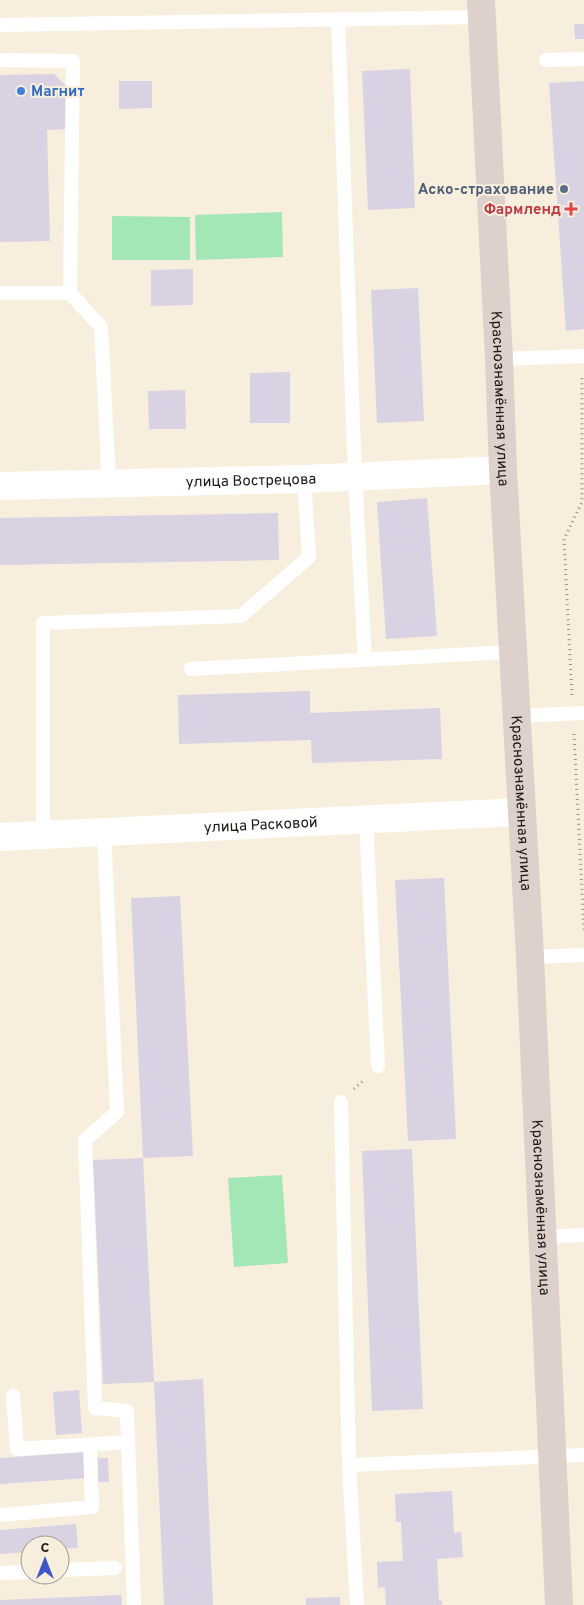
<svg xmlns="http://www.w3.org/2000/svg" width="584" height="1605" font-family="Overpass,sans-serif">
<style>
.green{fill:#a3e7b6}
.building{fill:#d8d2e3}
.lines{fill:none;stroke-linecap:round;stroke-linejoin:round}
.path{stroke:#9a9387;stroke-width:3;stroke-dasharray:1 4;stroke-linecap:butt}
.lane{stroke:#fff;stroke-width:14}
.street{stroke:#fff;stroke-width:28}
.secondary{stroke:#ded0cb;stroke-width:28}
.shop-dot{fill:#3f7fe0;stroke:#f8eede;stroke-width:2}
.service-dot{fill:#5c6f8a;stroke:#f8eede;stroke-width:2}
.health-dot{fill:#e0444e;stroke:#f8eede;stroke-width:2}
.labels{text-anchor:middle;stroke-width:4;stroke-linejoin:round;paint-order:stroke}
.shop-label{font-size:15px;font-weight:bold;fill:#366cbe;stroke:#f8eede;text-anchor:start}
.service-label{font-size:15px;font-weight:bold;fill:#4e5e75;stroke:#f8eede;text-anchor:end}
.health-label{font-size:15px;font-weight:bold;fill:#be3a42;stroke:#f8eede;text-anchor:end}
.street-label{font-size:15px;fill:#1c1913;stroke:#f8eede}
</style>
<rect width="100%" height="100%" fill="#f8eede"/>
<path class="green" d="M282,212L283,257L196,260L195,215Z
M112,216L190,217V260H112Z
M282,1175L288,1263L234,1267L228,1178Z"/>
<path class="building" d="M574,24H584V39H575Z
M410,69L415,208L368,210L362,71Z
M54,74L66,86L68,129L47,130L50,241L0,242V75Z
M119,81H152V108L119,109Z
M584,81V329L566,331L549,83Z
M193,269V305L151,306V270Z
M418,288L424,421L377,423L371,290Z
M290,372V423H250V373Z
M185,390L186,429H149L148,391Z
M427,498L437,636L386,639L377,502Z
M278,513L279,560L0,565V518Z
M310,691V713L440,708L442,759L312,763L311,740L179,744L178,695Z
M444,878L456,1139L408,1141L395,880Z
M180,896L193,1156L143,1158L131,898Z
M412,1149L423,1409L372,1411L362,1151Z
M143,1158L154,1382L103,1384L93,1160Z
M203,1379L213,1605H164L154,1382Z
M79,1390L82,1433L56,1435L53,1392Z
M85,1452L87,1478L0,1484V1458Z
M95,1458H108L109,1482H96Z
M452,1491L454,1533L461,1532L463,1557L437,1559L439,1601H442V1605H386L385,1587L378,1588L377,1562L403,1561L401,1522H396L395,1494Z
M76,1524L78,1548L60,1549V1545H30V1552L0,1554V1530Z
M121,1595L122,1605H0V1600Z
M340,1597V1605H306V1598Z"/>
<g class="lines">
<path class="path" d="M572,695L564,539L582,502V375
M574,734L584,930
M354,1089L364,1080"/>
<path class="lane" d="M338,19L355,477L365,660
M0,25L482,17
M0,60L73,61L70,293L101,327L109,484
M546,60L584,59
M0,293H70
M499,359L584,356
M191,669L512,652
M516,716L584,713
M366,819L378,1066
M104,832L117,1112L85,1140L95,1408L127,1411L134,1605
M43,835V623L241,616L309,557L304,479
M530,957L584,955
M341,1102L349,1465L357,1605
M542,1237L584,1235
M13,1396L17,1449L128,1442
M349,1465L584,1455
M0,1515L92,1507L90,1444
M60,1570L115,1568
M0,1573L30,1572"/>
<g class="street">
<path id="s1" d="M0,486L304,479L503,470"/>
<path id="s2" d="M0,837L521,812"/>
</g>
<path class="secondary" id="s3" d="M481,0L499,359L503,470L530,957L559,1605"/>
</g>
<circle class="shop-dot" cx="21" cy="91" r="5"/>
<circle class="service-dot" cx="564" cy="189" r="5"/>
<path class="health-dot" d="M568.5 201.5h5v5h5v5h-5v5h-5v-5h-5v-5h5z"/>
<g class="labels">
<g class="shop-label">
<text x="31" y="96">Магнит</text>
</g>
<g class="service-label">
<text x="554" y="194">Аско-страхование</text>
</g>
<g class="health-label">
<text x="561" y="214">Фармленд</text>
</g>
<g class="street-label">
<text dy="5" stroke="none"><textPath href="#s3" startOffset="399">Краснознамённая улица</textPath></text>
<text dy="5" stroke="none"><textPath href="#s1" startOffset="251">улица Вострецова</textPath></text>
<text dy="5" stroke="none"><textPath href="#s3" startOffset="804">Краснознамённая улица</textPath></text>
<text dy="5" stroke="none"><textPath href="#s2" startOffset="261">улица Расковой</textPath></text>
<text dy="5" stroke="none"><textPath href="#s3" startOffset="1209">Краснознамённая улица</textPath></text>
</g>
</g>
<g transform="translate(45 1560)"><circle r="24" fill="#f8eede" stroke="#a0998d"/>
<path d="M0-4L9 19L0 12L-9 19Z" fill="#3f56c9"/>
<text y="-8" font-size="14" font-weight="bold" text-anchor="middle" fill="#1c1913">С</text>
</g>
</svg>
